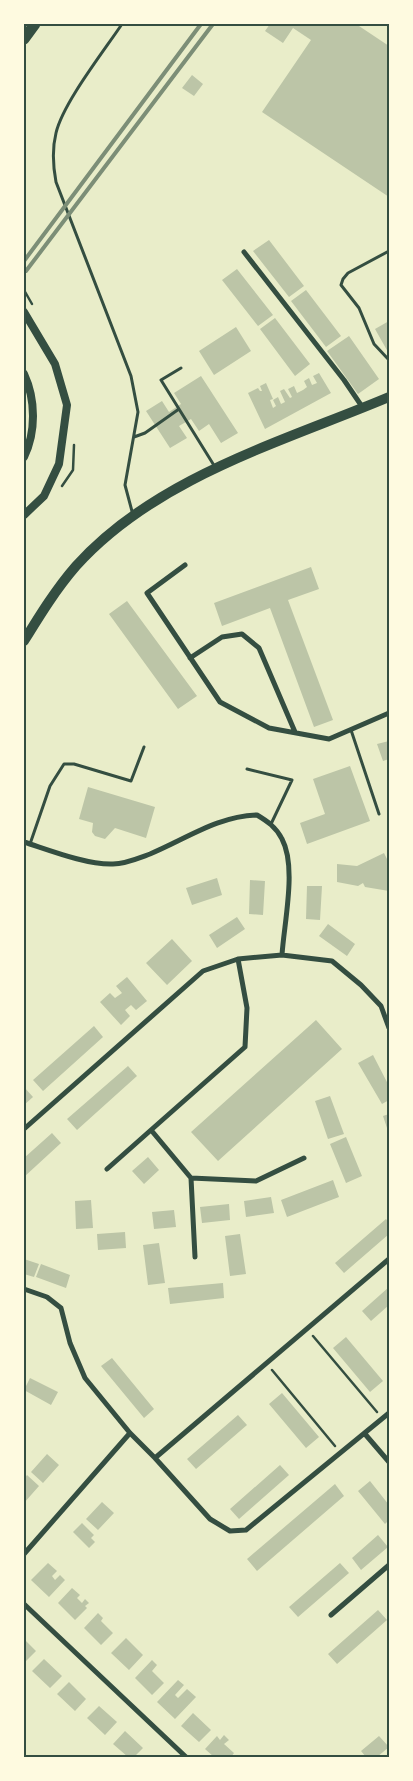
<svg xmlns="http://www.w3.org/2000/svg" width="413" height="1781" font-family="'Work Sans',sans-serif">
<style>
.building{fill:#bcc5a7}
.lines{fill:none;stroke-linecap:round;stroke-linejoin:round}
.path{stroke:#344e41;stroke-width:2.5}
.service{stroke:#344e41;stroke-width:3}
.minor{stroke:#344e41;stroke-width:5}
.tertiary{stroke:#344e41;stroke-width:8}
.primary{stroke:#344e41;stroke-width:10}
.motorway{stroke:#344e41;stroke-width:11}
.rail{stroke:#7c8e77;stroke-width:4}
.neatline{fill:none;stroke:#344e41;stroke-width:2}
</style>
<rect width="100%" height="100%" fill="#e9edc9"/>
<path class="building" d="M270,24H356L389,46V197L262,112L311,40L293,28L283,43L265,31Z
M192,75L203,84L194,96L182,88Z
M269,240L304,286L289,297L253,251Z
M237,269L273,315L258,326L222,280Z
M306,290L341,336L326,347L291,301Z
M275,318L310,364L295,376L260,329Z
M389,321V351L388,352L375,329Z
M236,327L251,351L214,375L199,351Z
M349,336L379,379L358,394L327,351Z
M319,373L331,393L265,429L248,393L258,388L260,391H262L260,386L266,383L273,399L270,400L273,408L276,406L273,400L278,397L281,404L285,402L280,391L284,389L290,398L292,397L288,389L294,386L297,393L303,390L307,387L304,381L309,378L312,385L317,383L313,376Z
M201,376L238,433L221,443L209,424L199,431L191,419L179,426L187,438L170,448L146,411L162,401L169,412L181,404L174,393Z
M311,567L319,589L288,600L333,720L314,727L270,608L222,626L214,603Z
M127,601L197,696L178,709L109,614Z
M389,741V759L383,761L377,744Z
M350,766L370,821L307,844L300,823L325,814L313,779Z
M88,787L155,807L146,838L115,828L105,839L95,836L92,832L93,823L79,819Z
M384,853L389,863V891L365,887L363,883L358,886L337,882V864L357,866Z
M217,878L222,895L192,905L186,888Z
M250,880L265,881L263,915L249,914Z
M307,886H322L320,920L306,919Z
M237,917L245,929L217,948L209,935Z
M328,924L355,944L347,956L319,936Z
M172,939L192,961L167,985L146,963Z
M127,977L147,1001L136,1010L131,1005L125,1010L130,1016L121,1025L100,1002L110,993L115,998L122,993L116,986Z
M316,1020L342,1049L218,1161L191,1132Z
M94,1026L103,1037L43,1091L33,1080Z
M373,1055L389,1086V1100L382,1104L358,1063Z
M128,1066L137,1076L77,1130L67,1119Z
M24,1087L33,1097L24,1105Z
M330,1096L344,1134L328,1139L315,1101Z
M389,1114V1134L383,1116Z
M52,1133L61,1143L24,1177V1158Z
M346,1137L362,1176L346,1183L330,1144Z
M148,1157L159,1170L144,1184L132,1171Z
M333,1180L339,1197L287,1217L281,1200Z
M271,1197L274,1213L246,1217L244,1201Z
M91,1200L93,1228L76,1229L75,1201Z
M229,1204L230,1220L202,1223L200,1207Z
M174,1210L176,1227L154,1229L152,1212Z
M386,1219L389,1223V1234L344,1273L335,1263Z
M125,1232L126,1248L98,1250L97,1234Z
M240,1234L246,1274L230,1276L225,1236Z
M159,1243L165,1283L148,1285L143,1245Z
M24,1259L39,1264L34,1277L24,1274Z
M41,1264L70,1275L66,1288L36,1277Z
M223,1283L224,1298L170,1304L168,1288Z
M389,1287V1305L371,1321L362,1311Z
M346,1337L383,1381L370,1392L333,1348Z
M112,1358L154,1409L144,1418L101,1366Z
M30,1378L58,1392L51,1405L24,1390Z
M282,1393L319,1437L306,1448L269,1404Z
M238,1415L247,1425L196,1469L187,1459Z
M47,1454L59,1465L43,1483L31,1472Z
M280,1465L289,1475L239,1519L230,1509Z
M27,1475L39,1486L24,1503V1479Z
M370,1481L389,1505V1520L385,1524L358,1491Z
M335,1484L344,1496L257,1571L247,1559Z
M102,1502L114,1513L98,1530L86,1519Z
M82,1523L94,1535L91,1538L95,1542L89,1548L73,1532Z
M378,1535L388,1547L361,1570L352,1558Z
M48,1563L57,1571L52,1576L55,1580L60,1575L65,1580L49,1597L31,1580Z
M340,1563L349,1573L298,1617L289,1607Z
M72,1588L80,1595L77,1598L82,1603L85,1599L89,1603L85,1606L87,1608L75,1620L58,1603Z
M378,1610L387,1620L337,1664L328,1654Z
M98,1613L103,1618L101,1621L113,1633L101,1645L84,1628Z
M126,1638L143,1655L129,1670L111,1653Z
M24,1639L36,1651L24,1663Z
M44,1659L62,1676L50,1688L32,1671Z
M152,1660L157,1665L152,1671L164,1683L152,1695L135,1678Z
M178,1680L184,1685L175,1695L178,1698L187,1689L196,1697L175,1719L157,1702Z
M69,1682L86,1699L75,1711L57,1694Z
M99,1706L117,1722L105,1735L87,1718Z
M193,1713L211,1730L199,1742L181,1726Z
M125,1731L143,1748L134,1757H128L113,1744Z
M224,1735L229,1740L224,1744L234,1753L231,1757H214L205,1749L217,1736L220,1740Z
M379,1736L389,1747L377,1757H366L361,1751Z"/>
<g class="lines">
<path class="path" d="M24,290L32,304
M62,486L73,470L74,445
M313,1336L377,1412
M272,1370L335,1446"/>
<path class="service" d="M122,24C104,51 63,103 56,133C52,149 53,166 56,182L131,376L138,412L125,485L133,515
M388,24L389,25
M389,251L348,273L343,279L341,285L359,308L374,344L389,360
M179,409L161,380L181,368
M134,437L145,433L179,409L215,467
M351,730L379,814
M247,769L292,780L271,824
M30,844L50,786L64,764H74L131,781L144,747"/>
<path class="minor" d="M244,252L344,380L363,408
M185,565L147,593L220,702L269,728L329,739L389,713
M190,658L222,637L242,634L259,648L295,732
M24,842C49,850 87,865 113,864C125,864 139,858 150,854C186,839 218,816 257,815C267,821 276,827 282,839C297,867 284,923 282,955
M24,1129L203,971L238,959L282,955L332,961L361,985L381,1006L389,1028
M151,1130L245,1047L247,1008L238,959
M107,1169L151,1130L191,1178L256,1181L304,1158
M191,1178L195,1257
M24,1289L47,1297L61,1308L70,1343L85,1378L130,1433L155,1458L210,1519L230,1531L246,1530L389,1413
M365,1434L389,1462
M155,1458L389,1259
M24,1554L130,1433
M24,1604L186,1757
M331,1615L389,1565"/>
<path class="tertiary" d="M24,312L55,364L67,405L59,464L44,496L24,515
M24,374C36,400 36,432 24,457"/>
<path class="primary" d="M24,641C40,615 56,589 76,566C156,477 282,442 389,397"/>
<path class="motorway" d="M24,39L35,24"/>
<path class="rail" d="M24,261L201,24
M26,271L213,24"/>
</g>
<rect width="413" height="1781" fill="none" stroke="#fefae0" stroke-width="50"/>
<rect x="25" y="25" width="363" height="1731" class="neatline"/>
</svg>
